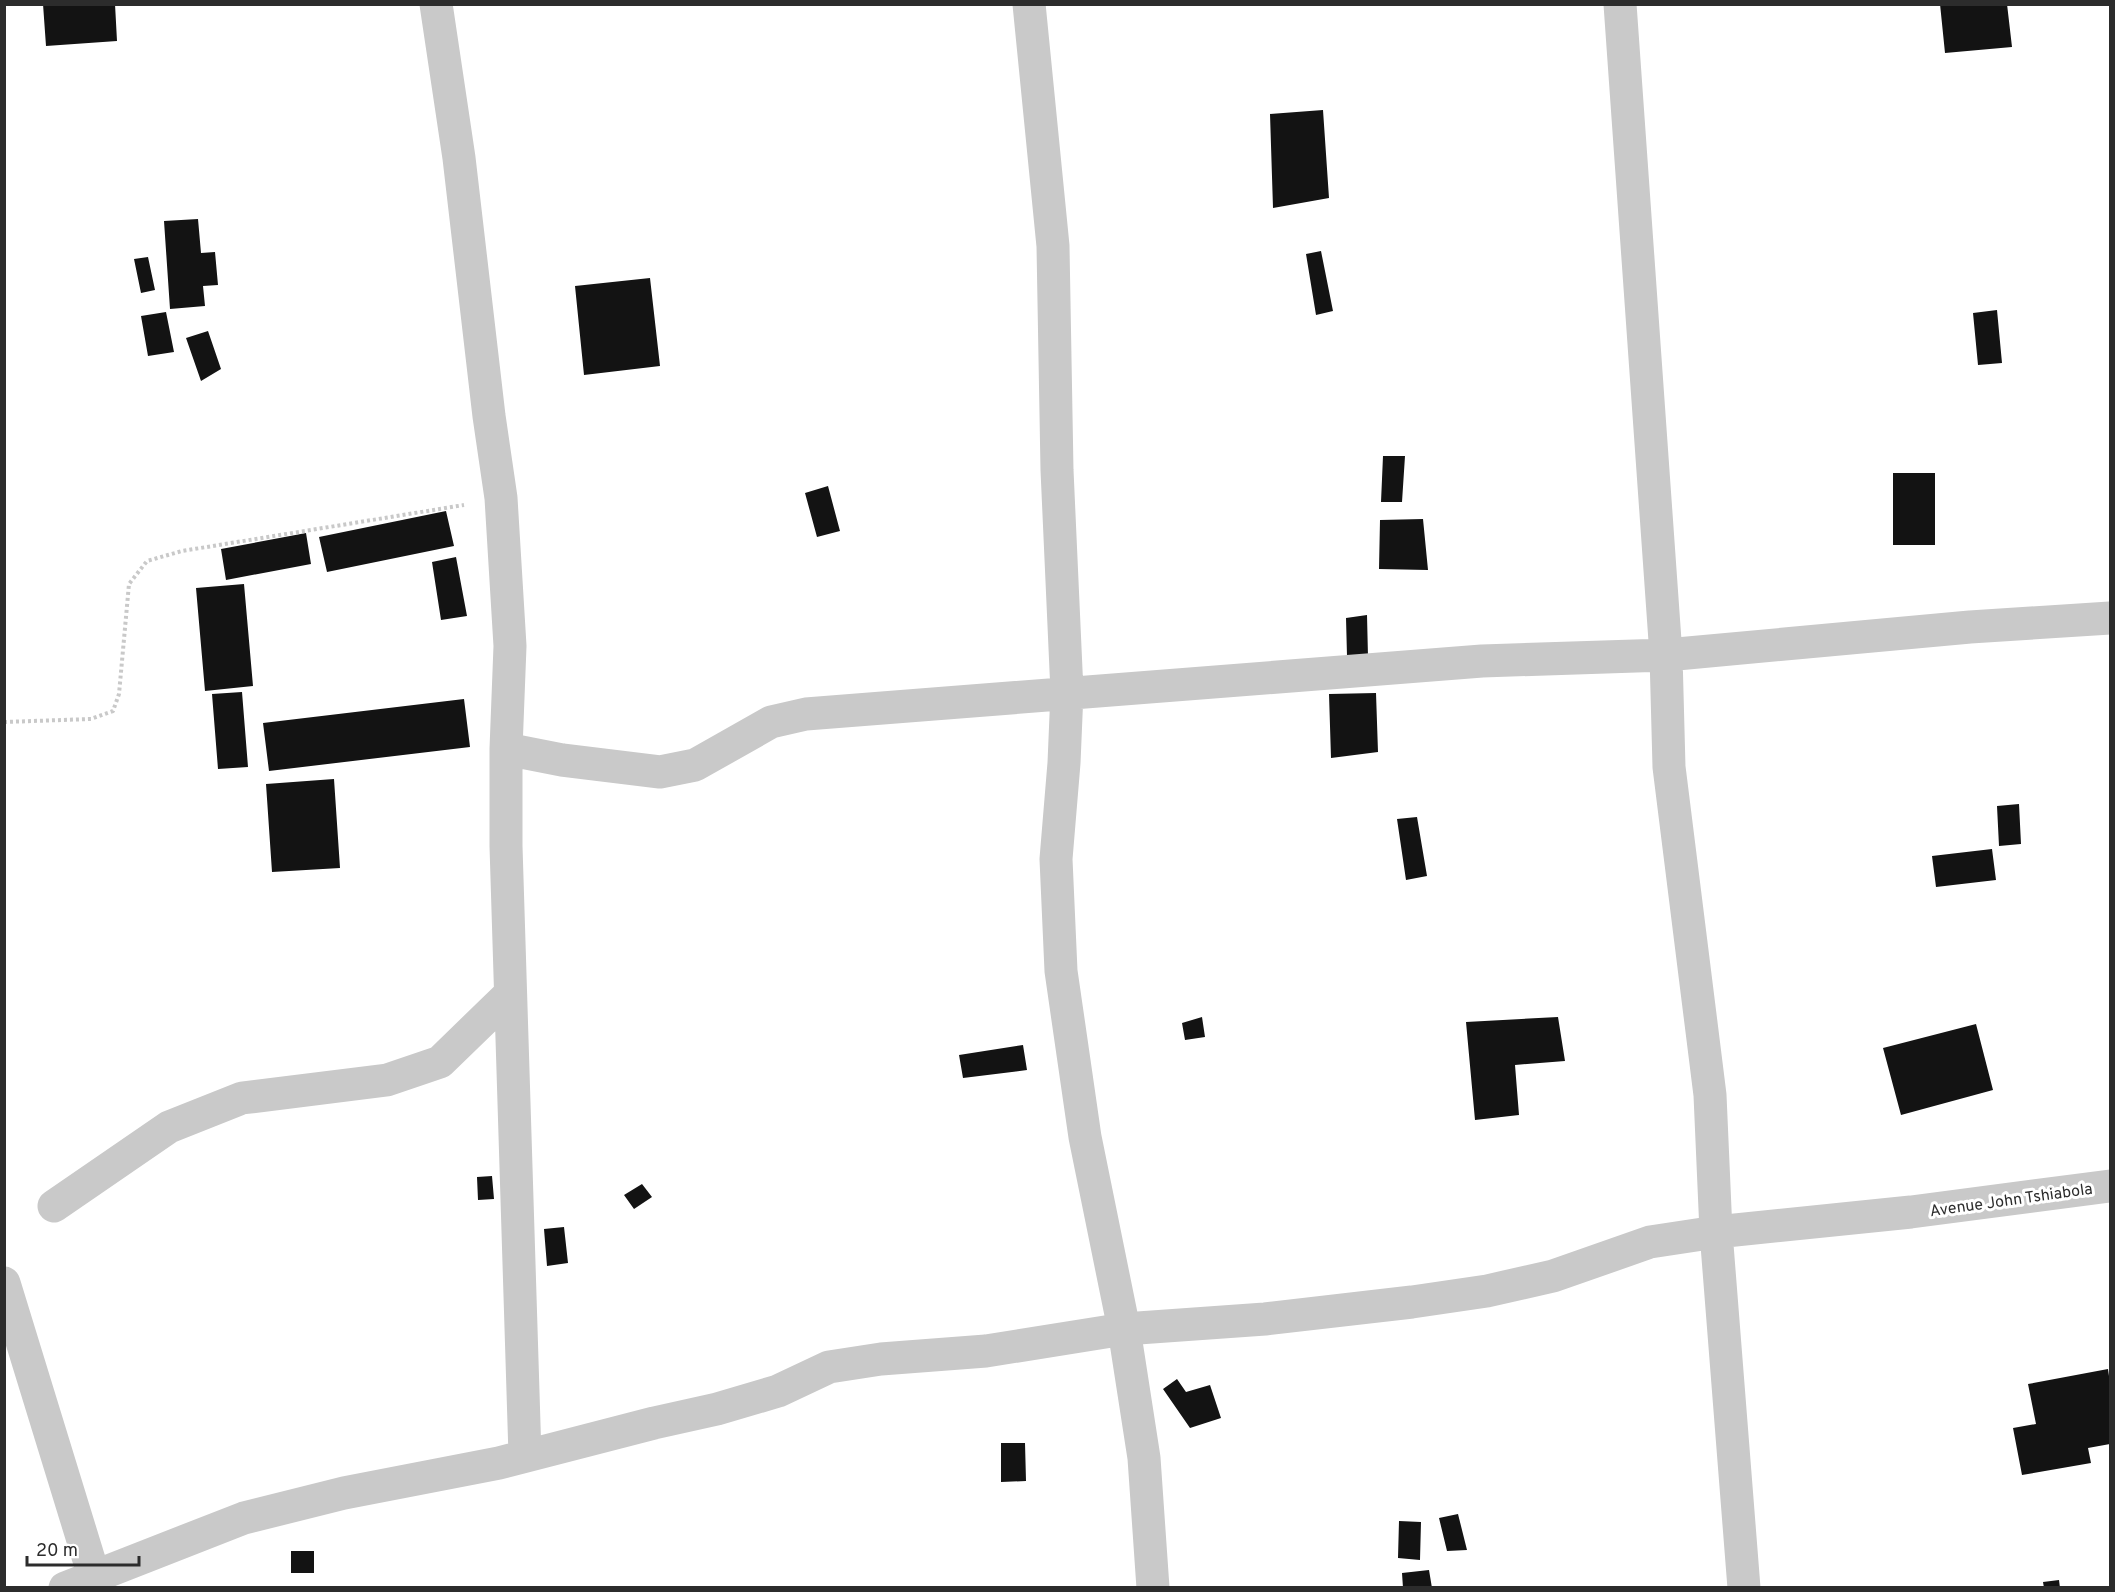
<svg xmlns="http://www.w3.org/2000/svg" width="2115" height="1592" font-family="Overpass,sans-serif">
<style>
.building{fill:#131313}
.lines{fill:none;stroke-linecap:round;stroke-linejoin:round}
.path{stroke:#c9c9c9;stroke-width:4;stroke-dasharray:3 3;stroke-linecap:butt}
.street{stroke:#c9c9c9;stroke-width:33}
.labels{text-anchor:middle;stroke-width:6;stroke-linejoin:round;paint-order:stroke}
.street-label{font-size:16px;fill:#2c2c2c;stroke:#fff}
</style>
<rect width="100%" height="100%" fill="#fff"/>
<path class="building" d="M43,4H115L117,41L46,46Z
M1940,4H2007L2012,47L1945,53Z
M1323,110L1329,198L1273,208L1270,114Z
M198,219L201,253L215,252L218,285L203,286L205,306L170,309L164,221Z
M1321,251L1333,311L1316,315L1306,254Z
M148,257L155,290L141,293L134,259Z
M650,278L660,366L584,375L575,286Z
M1997,310L2002,363L1978,365L1973,313Z
M166,312L174,352L148,356L141,316Z
M208,331L221,369L201,381L186,338Z
M1383,456H1405L1402,502H1381Z
M1893,473H1935V545H1893Z
M828,486L840,531L817,537L805,493Z
M446,511L454,546L327,572L319,537Z
M1423,519L1428,570L1379,569L1380,520Z
M306,533L311,564L226,580L221,549Z
M456,557L467,616L441,620L432,562Z
M244,584L253,686L205,691L196,588Z
M1367,615L1368,657L1347,656L1346,618Z
M242,692L248,767L218,769L212,694Z
M1376,693L1378,752L1331,758L1329,694Z
M464,699L470,747L269,771L263,723Z
M334,779L340,868L272,872L266,784Z
M2019,804L2021,844L1999,846L1997,806Z
M1417,817L1427,876L1406,880L1397,819Z
M1992,849L1996,880L1936,887L1932,856Z
M1202,1017L1205,1037L1185,1040L1182,1023Z
M1558,1017L1565,1061L1515,1065L1519,1115L1475,1120L1466,1022Z
M1976,1024L1993,1090L1901,1115L1883,1048Z
M1023,1045L1027,1070L963,1078L959,1055Z
M492,1176L494,1199L478,1200L477,1177Z
M642,1184L652,1197L634,1209L624,1195Z
M564,1227L568,1263L547,1266L544,1229Z
M2108,1369L2110,1383V1444L2088,1448L2091,1463L2022,1475L2013,1428L2036,1424L2028,1384Z
M1177,1379L1186,1392L1210,1385L1221,1418L1190,1428L1163,1389Z
M1001,1443H1025L1026,1481L1001,1482Z
M1458,1514L1467,1550L1447,1551L1439,1518Z
M1399,1521L1421,1522L1420,1560L1398,1558Z
M291,1551H314V1573H291Z
M1429,1570L1432,1588H1403L1402,1573Z
M2059,1580L2060,1588H2044L2043,1582Z"/>
<g class="lines">
<path class="path" d="M4,722L91,719L113,711L119,694L129,584L147,561L182,551L464,505"/>
<path class="street" d="M436,4L459,158L489,416L501,498L510,646L506,749V846L525,1456
M1029,4L1053,246L1057,470L1067,692L1064,763L1056,859L1061,971L1085,1137L1124,1329L1144,1458L1153,1588
M1620,4L1666,655L1669,767L1710,1095L1716,1232L1744,1588
M506,749L562,760L660,772L695,765L771,722L806,714L1482,661L1666,655L1970,627L2110,618
M54,1206L169,1127L242,1098L387,1080L440,1062L510,994
M4,1283L94,1576
M65,1588L244,1518L344,1493L499,1463L654,1423L717,1409L778,1391L829,1367L881,1359L986,1351L1124,1329L1265,1319L1412,1302L1487,1291L1553,1276L1650,1242L1716,1232L1911,1212L2110,1186"/>
</g>
<g class="labels">
<g class="street-label">
<text transform="translate(2011 1199) rotate(-8)" y="6">Avenue John Tshiabola</text>
</g>
</g>
<rect width="2115" height="1592" fill="none" stroke="#2c2c2c" stroke-width="12"/>
<path d="M27 1556v9h112v-9" fill="none" stroke="#2c2c2c" stroke-width="3"/>
<text x="36" y="1556" font-size="18" fill="#2c2c2c" stroke="#ffffff" stroke-width="4.5" paint-order="stroke">20 m</text>
</svg>
